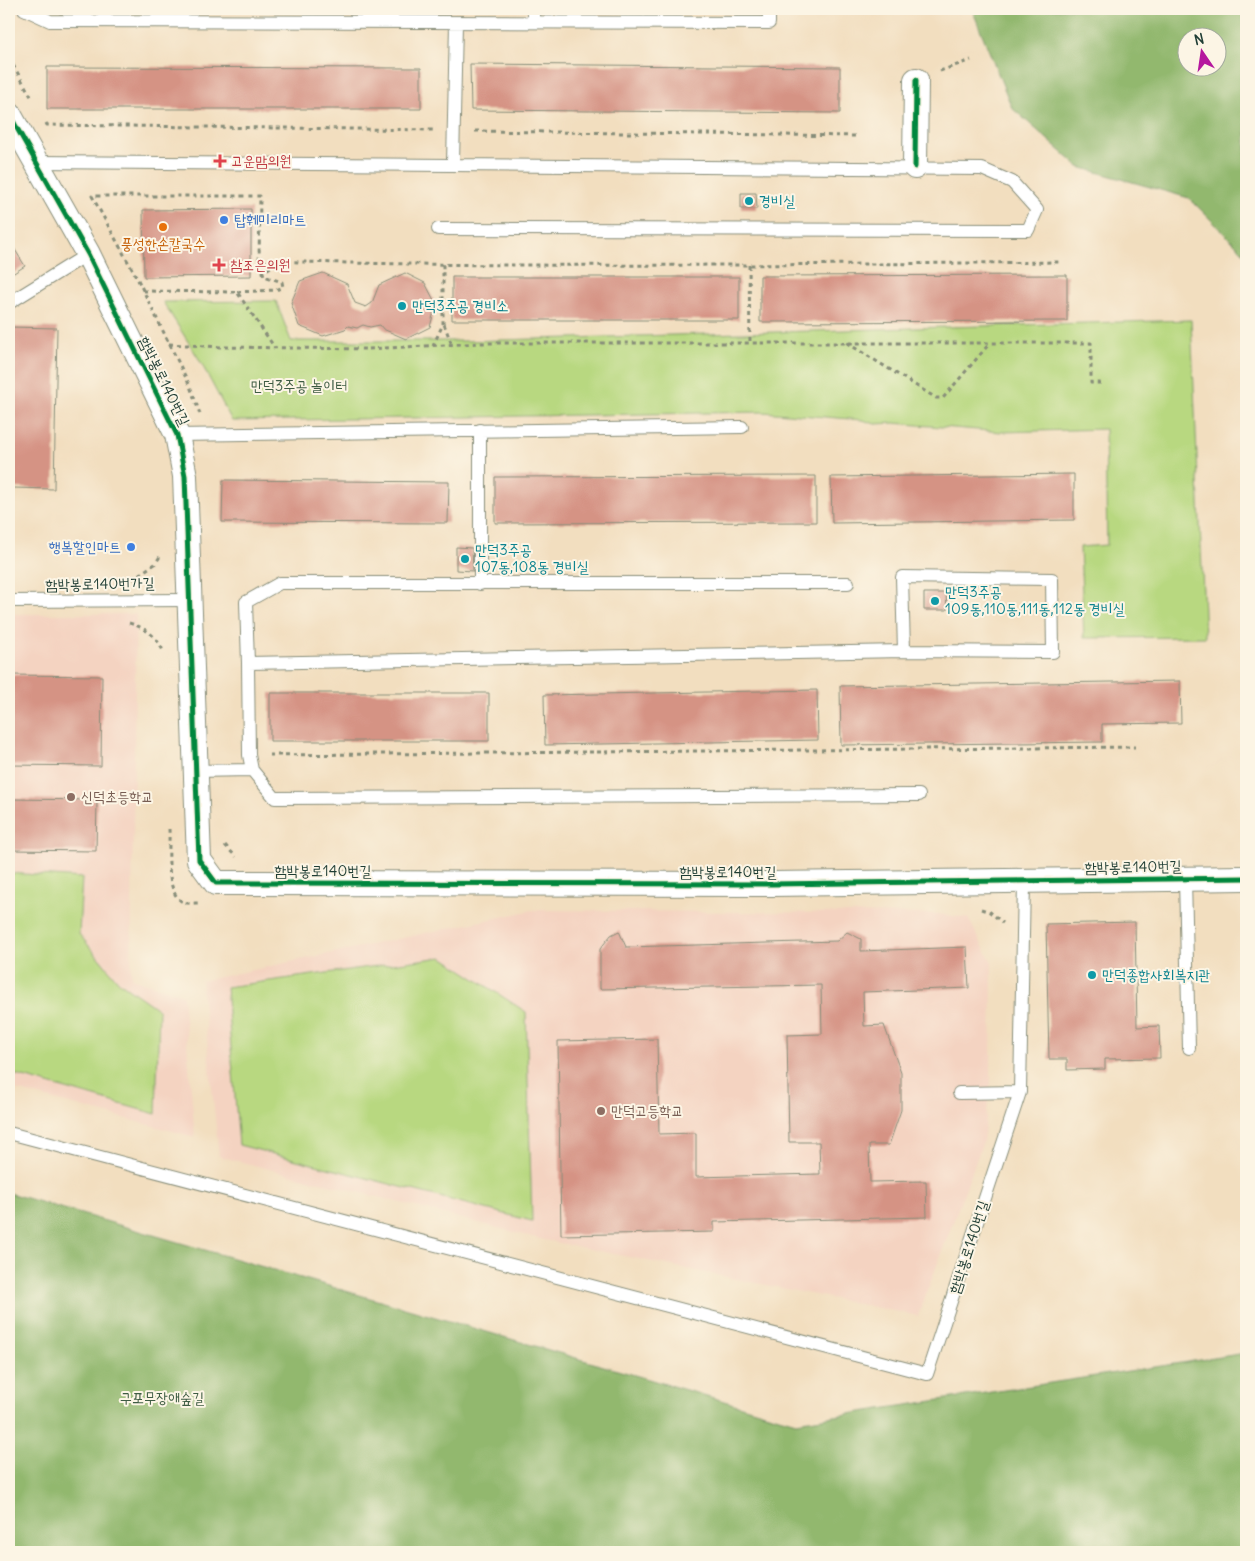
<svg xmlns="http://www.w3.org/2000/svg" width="1255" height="1561" font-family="Delius,'Poor Story',sans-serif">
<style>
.built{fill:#f4d3c1}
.green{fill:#b8d880;stroke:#6c8a5a}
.forest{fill:#92b86e;stroke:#587a51;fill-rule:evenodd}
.building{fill:#d59384}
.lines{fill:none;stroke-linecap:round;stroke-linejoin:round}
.lane-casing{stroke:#888e7a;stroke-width:14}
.street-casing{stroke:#888e7a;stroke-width:26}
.path{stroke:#888e7a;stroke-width:3;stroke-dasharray:4 4;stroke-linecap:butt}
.lane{stroke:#fff;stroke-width:12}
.street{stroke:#fff;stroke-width:24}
.cycleway-casing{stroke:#fcf5e5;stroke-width:8}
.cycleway{stroke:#00873e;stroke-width:5}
.health-dot{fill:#e0444e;stroke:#fcf5e5;stroke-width:2}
.culture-dot{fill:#0f9aa8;stroke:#fcf5e5;stroke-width:2}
.shop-dot{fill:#3f7fe0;stroke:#fcf5e5;stroke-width:2}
.food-dot{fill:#e8710a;stroke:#fcf5e5;stroke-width:2}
.education-dot{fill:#8d6e63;stroke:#fcf5e5;stroke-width:2}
.labels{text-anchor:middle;stroke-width:4;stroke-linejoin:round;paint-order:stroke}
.health-label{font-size:15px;fill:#be3a42;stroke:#fcf5e5;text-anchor:start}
.culture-label{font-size:15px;fill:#0d838f;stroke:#fcf5e5;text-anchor:start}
.shop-label{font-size:15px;fill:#366cbe;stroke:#fcf5e5;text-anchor:start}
.food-label{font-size:15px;fill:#c56008;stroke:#fcf5e5}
.street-label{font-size:15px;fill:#1f3d34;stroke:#fcf5e5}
.park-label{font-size:15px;fill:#3e5c43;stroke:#fcf5e5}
.education-label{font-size:15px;fill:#785e54;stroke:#fcf5e5;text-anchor:start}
</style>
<rect width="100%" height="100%" fill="#fcf5e5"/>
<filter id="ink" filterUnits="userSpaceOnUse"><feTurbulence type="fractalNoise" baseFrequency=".02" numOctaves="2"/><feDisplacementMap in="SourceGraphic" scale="10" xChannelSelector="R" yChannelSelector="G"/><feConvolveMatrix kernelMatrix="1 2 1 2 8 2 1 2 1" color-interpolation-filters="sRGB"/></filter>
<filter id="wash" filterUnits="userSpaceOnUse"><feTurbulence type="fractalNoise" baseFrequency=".0096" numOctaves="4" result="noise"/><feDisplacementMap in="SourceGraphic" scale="20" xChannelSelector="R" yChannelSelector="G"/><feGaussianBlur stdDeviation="1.12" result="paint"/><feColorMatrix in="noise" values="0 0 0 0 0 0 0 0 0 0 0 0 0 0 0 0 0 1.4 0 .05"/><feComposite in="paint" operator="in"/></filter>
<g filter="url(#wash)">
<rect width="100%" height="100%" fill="#f2debf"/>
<path class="built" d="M9,614H136L131,978L183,995L195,1137L9,1088Z
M533,910L938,914L968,918L992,963L991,1080L983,1142L918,1316L540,1239L219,1156L201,981Z"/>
<path class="green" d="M276,301L291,341H466L1191,320L1205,637L1084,638L1080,547L1107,545L1105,429L1002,432L894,423L875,424L863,420L763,412L232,421L199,359L163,302Z
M9,873L82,878L79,934L119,982L159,1010L156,1114L9,1073Z
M442,957L526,1012L532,1221L239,1145L226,987Z"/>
<path class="forest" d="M972,9H1246V255L1189,198L1079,167L1012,108ZM1188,38H1218V68H1188Z
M9,1193L796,1422L1246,1353V1552H9Z"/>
<g id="blocks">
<path class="building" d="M470,64L840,67V113L471,110Z
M47,67L421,68V109H47Z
M741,193H756L757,209H741Z
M251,209V276L144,277L143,210Z
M9,240L25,266L9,276Z
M323,273L347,284L355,303L366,307L372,303L379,285L405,273L425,283L436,304L430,327L406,339L383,329L380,325L370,327L363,325L357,328L348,326L345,329L323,336L299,326L291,303L300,281Z
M1067,275V321L760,322V276Z
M452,277H739V320H452Z
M9,327L57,328L54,489L13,488V500H9Z
M1074,474V520L832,523L831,477Z
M816,476V522L495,523V477Z
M223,480L449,482L448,523L222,522Z
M456,547L472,548L473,571L456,570Z
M924,593H946L947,610H924Z
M9,675L102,676L101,766L9,765Z
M1180,681L1181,723L1102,724V742L841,745L840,686Z
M817,690L818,740L545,745L544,695Z
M270,693H489V741H270Z
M9,799L97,800L96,851L9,850Z
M1135,922L1137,1027L1159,1026L1160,1058L1105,1059V1069L1067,1070V1059H1049L1046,924Z
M619,931L626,947L837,941L847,932L861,939V951L967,947L969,988L863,992L864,1026L884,1025L901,1073V1110L889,1145H869L870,1182L926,1181L927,1217L714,1222V1232L561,1235L558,1041L657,1039L659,1134L696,1133V1177L820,1174L819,1142H789L787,1035L822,1034L821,985L600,989V949L611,935Z"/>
</g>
</g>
<g filter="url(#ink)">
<use href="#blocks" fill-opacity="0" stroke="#888e7a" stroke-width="1"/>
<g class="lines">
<defs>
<path id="lane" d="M24,9L50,21L769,23V9
M534,9V21
M36,162L982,169L1012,182L1037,210L1028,230L438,229
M453,164L456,23
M9,303L88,254
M480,430V584
M177,435L742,427
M848,583H280L246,602L248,663L904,651L1053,652L1052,579L902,577L904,651
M9,601L191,600
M248,663L249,755L252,770L275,798L919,795
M194,771L252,770
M1185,879L1189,1048
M959,1093L1020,1092
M9,1133L927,1374L1020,1092L1024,882"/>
<path id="street" d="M9,114L88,254L177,435L185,476L199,860L216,883L772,884L1246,878
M915,167L916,80"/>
</defs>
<use href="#lane" class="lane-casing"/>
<use href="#street" class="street-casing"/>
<path class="path" d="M9,58L32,98
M940,71L971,60
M46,123L47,125L434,130
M475,131L857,136
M749,265L750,343
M143,291L237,292L275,348
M237,292L276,290L283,287L282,282L264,276L263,272L272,266L288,263
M444,324L452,345
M847,343L936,398H943L990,343
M169,344L223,347L367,349L482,343H1091V383H1103
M433,346L443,324V264
M200,414L190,386L138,280L92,196H260L259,261C526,268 793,265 1060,262
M132,579L155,564L161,555
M129,623C146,628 157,636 164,653
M269,755L1135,747
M169,829C170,847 164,893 183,902C187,904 194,903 199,903
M225,845L236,857
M981,909L990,912L1003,923"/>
<use href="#lane" class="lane"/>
<use href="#street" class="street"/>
<defs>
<path id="cycleway" d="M9,114L88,254L177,435L185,476L199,860L216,883L772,884L1246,878
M915,167L916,80"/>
</defs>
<use href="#cycleway" class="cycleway-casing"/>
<use href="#cycleway" class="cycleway"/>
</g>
</g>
<g class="health-dot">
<path d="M217.5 153.5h5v5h5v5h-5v5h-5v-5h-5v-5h5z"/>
<path d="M216.5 257.5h5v5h5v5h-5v5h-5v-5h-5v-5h5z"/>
</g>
<g class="culture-dot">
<circle cx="749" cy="201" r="5"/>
<circle cx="402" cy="306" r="5"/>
<circle cx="465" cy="559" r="5"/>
<circle cx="935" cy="601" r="5"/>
<circle cx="1092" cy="975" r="5"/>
</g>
<g class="shop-dot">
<circle cx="224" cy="220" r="5"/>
<circle cx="131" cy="547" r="5"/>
</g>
<circle class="food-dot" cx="163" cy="227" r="5"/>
<g class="education-dot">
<circle cx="71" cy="797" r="5"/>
<circle cx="601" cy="1111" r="5"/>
</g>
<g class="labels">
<g class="health-label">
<text x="231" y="166">고운맘의원</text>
<text x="230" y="270">참조은의원</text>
</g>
<g class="culture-label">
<text x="759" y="206">경비실</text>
<text x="412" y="311">만덕3주공 경비소</text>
<text x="475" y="555">만덕3주공<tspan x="475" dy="17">107동,108동 경비실</tspan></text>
<text x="945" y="597">만덕3주공<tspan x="945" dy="17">109동,110동,111동,112동 경비실</tspan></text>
<text x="1102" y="980">만덕종합사회복지관</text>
</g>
<g class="shop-label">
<text x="234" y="225">탑훼미리마트</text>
<text x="121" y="552" text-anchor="end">행복할인마트</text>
</g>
<g class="food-label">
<text x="163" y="249">풍성한손칼국수</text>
</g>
<g class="street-label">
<text transform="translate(164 381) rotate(64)" y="5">함박봉로140번길</text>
<text transform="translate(100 584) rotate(-1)" y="5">함박봉로140번가길</text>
<text transform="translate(1133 867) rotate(-1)" y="5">함박봉로140번길</text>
<text x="323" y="876">함박봉로140번길</text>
<text x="728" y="877">함박봉로140번길</text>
<text transform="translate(969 1247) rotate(-72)" y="5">함박봉로140번길</text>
</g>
<g class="park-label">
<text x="299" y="391">만덕3주공 놀이터</text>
<text x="162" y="1403">구포무장애숲길</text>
</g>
<g class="education-label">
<text x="81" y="802">신덕초등학교</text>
<text x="611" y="1116">만덕고등학교</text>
</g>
</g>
<rect width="1255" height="1561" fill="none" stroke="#fcf5e5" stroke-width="30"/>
<g transform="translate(1202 52) rotate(347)"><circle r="24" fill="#fcf5e5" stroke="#a4ab9e"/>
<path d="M0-4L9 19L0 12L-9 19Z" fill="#b5179e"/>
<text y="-8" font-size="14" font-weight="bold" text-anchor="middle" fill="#1f3d34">N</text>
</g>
</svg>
